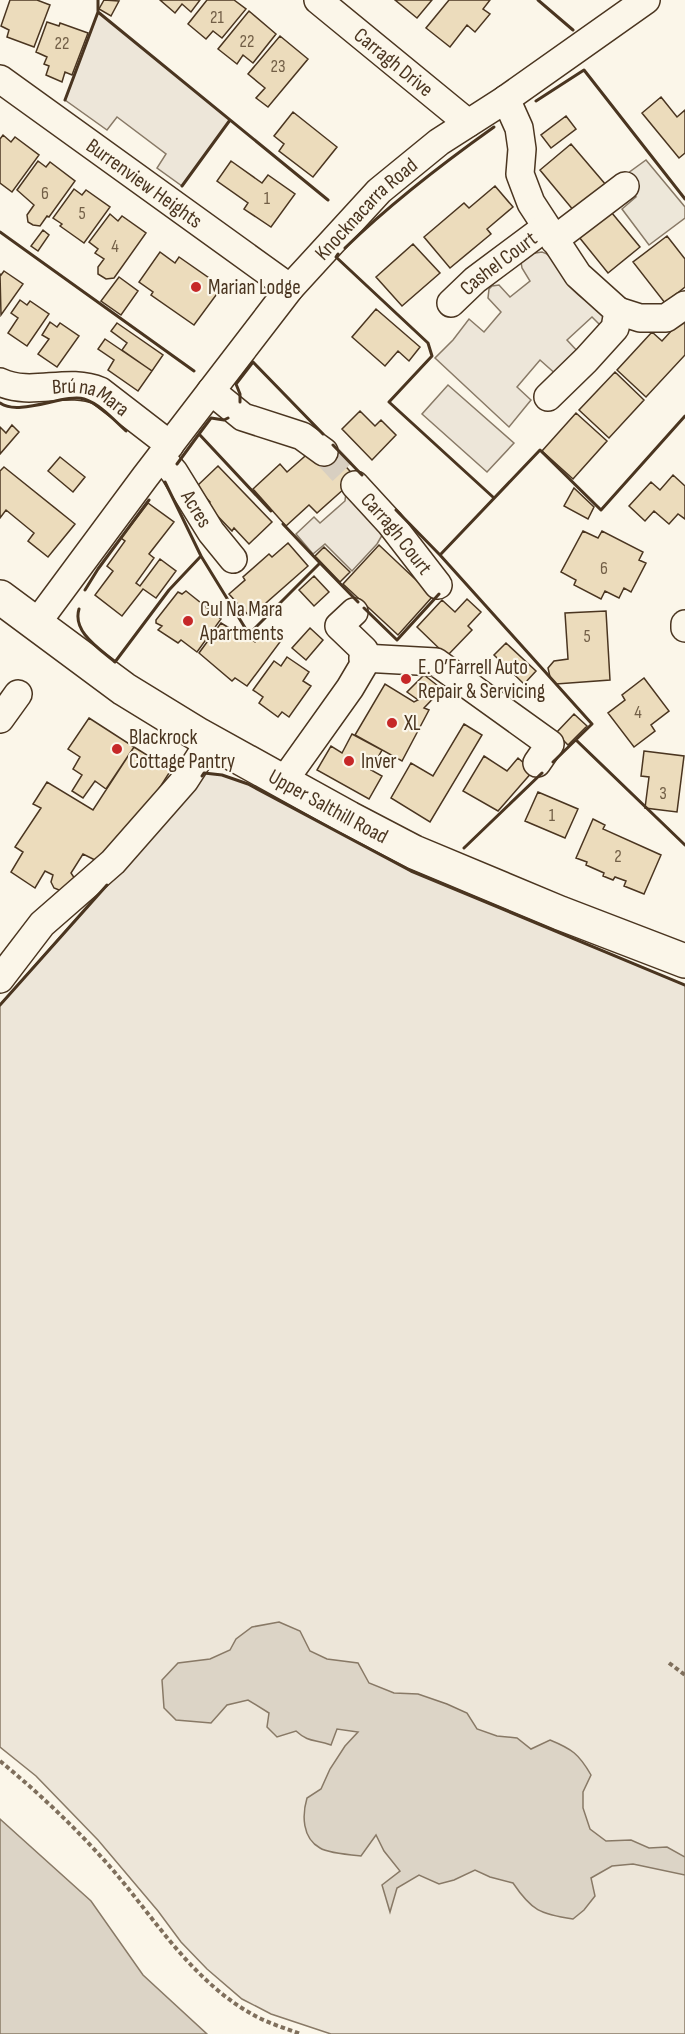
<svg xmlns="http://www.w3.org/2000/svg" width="685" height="2034" font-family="'Sofia Sans Condensed',sans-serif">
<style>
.green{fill:#ede6d9;stroke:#887966;stroke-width:1.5}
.parking{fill:#ede7d9;stroke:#887966;stroke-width:1.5}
.water{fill:#dcd4c6;stroke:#887966;stroke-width:1.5}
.building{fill:#ecdcbc;stroke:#4a3520;stroke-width:1.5}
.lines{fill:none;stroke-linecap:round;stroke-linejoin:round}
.minor-tunnel{stroke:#d8cfc1;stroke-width:27;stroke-dasharray:27 14;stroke-linecap:butt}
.minor-casing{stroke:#4a3520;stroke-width:30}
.major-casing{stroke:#4a3520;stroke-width:36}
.path{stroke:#7f6f5c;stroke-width:4;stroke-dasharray:4.5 3;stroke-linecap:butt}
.minor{stroke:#fbf6e9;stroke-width:27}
.major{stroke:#fbf6e9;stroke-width:33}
.wall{stroke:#4a3520;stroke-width:3}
.poi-dot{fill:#c62828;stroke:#fbf6e9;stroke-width:2}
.labels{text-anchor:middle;stroke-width:4.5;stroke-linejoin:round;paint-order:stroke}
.number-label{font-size:18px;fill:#725f47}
.street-label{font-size:21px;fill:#4a3520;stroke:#fbf6e9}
.poi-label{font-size:21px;fill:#4a3520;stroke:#fbf6e9;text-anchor:start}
</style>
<rect width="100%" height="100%" fill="#fbf6e9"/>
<path class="green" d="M98,12L230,120L182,186L157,168L166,154L117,117L107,130L65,100Z
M542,252C556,256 558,270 565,280C576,296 593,306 609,316L604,329L592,317L567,340L580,354L558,376L540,360L517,387L531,400L509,427L435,358L453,340L469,319L484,332L501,312L488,298L489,289L492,286L499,285L510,297L530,281L522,268L521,262L529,254Z
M448,385L514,443L487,472L422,414Z
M346,492L384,532L377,544L352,571L325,544L313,554L296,534L314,517L320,523L345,501Z
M204,773L222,775L248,784L411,871L685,985V2034H331L271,2014L242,1999L207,1969L181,1942L158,1911L98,1840L36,1776L0,1747V1005Z"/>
<path class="parking" d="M646,160L685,207V218L649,245L622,209L636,197L613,184Z"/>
<path class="water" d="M279,1622L300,1631L310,1651L327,1659L358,1663L369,1683L394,1693L418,1694L447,1704L467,1713L477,1729L497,1736L517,1738L531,1749L550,1740C572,1749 579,1754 591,1775L583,1792V1808L590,1829L606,1841L631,1840L649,1848L667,1847L685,1857V1875L633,1864L612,1866L591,1878L595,1896L584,1910L573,1919C540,1914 532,1911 513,1883L490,1877L475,1870L454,1880L439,1884L419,1875L397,1888L390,1912L382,1885L400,1871L384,1851L376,1835L361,1856C351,1855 328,1853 320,1848C302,1838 302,1815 307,1798L321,1789L330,1769L345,1746L358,1732L337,1729L331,1745C315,1739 309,1743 296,1731L277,1737L267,1727L269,1713L248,1700L227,1705L211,1723L176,1720L164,1708L162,1680L178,1663L210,1659L230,1650L236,1639L252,1627Z
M0,1819L91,1901L143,1975L207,2034H0Z"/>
<path class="building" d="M10,0H37L50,5L34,47L7,37L9,30L1,26Z
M104,0L119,1L111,16L99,9Z
M160,0H200L191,12L182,4L175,13Z
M207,0H234L246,9L222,38L213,31L206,39L188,24Z
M395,0H432L417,18Z
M449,0H490L483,9L490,14L475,32L467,25L450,47L426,28Z
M249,11L276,34L253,63L243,55L237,64L218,49Z
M47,22L59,26L60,23L88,33L72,75L65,72L62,82L46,75L49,66L44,64L47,57L36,52Z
M280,36L308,59L268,107L256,98L265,88L248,74Z
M661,97L677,117L685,110V153L679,158L642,113Z
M293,112L337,147L313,177L279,151L284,144L274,136Z
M566,116L576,129L551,148L541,135Z
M3,135L11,142L15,137L39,155L12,192L0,183V139Z
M571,144L606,185L574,211L540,170Z
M38,161L46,167L50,162L75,181L49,217L47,216L40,226L33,225L28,222L27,215L34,205L17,190Z
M231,161L262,183L268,175L295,194L271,227L244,209L248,203L217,181Z
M495,186L513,207L487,229L491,234L450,268L424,237L464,203L469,208Z
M74,189L82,195L86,190L110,207L84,243L60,226L62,224L53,218Z
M607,207L640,247L608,273L575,232Z
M110,214L118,221L122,216L146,233L114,278L106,279L98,274V267L104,259L95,253L98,249L89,242Z
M43,230L49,235L38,251L31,246Z
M667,236L685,259V287L665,303L633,262Z
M413,244L440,273L402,306L376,277Z
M160,252L175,263L179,257L222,287L194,325L151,295L153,292L139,282Z
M4,271L23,284L1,315L0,274L1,275Z
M119,277L138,291L121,315L101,301Z
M20,300L27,305L30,301L49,314L27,346L8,333L18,318L11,313Z
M376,309L420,347L409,361L398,351L385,366L352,337Z
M685,316V355L646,397L617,370L652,332L662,341Z
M50,322L57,327L60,323L79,336L57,367L38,354L49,339L42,335Z
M117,323L163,355L152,371L122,350L127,343L111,331Z
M105,339L152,371L138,391L108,370L114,360L98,349Z
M615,372L644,400L609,438L579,410Z
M360,411L375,426L381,420L396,435L372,460L342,429Z
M576,413L607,441L573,479L542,451Z
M12,425L19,432L0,454V427L6,433Z
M330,449L358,480L345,488L317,513L309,505L286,526L253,489L280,464L287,472L312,450Z
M60,457L85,477L73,492L48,471Z
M218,466L272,522L249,544L234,528L232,531L207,505L210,502L196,487Z
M4,467L75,524L48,557L28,541L34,533L6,510L0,518V471Z
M673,475L685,486V519L678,514L669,524L654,511L645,521L629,506L651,482L660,490Z
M574,488L594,507L588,519L564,506Z
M148,503L174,522L149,554L154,558L136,583L140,586L160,559L176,571L156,598L143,589L122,616L95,595L113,571L107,566L125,541L121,538Z
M583,531L598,538L602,531L643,552L639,560L646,563L631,592L624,588L619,598L605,591L601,599L574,585L576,580L561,572Z
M288,543L308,566L250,617L229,594L245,580L243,577L269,554L272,557Z
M379,545L433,596L398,635L343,584Z
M324,547L350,572L340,582L315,556Z
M314,576L329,592L314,606L299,590Z
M186,591L221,619L197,652L181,640L178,643L158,630L162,626L156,623V620L178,592L182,594Z
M467,599L481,612L468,626L472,630L447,656L417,627L442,600L455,612Z
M606,611L610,680L556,684L550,677L548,668L554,661L568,659L565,613Z
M221,623L239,634L243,633L255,642L263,630L280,642L247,686L235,678L232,681L199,653Z
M310,628L323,640L306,660L292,648Z
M506,643L536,671L524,684L494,655Z
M287,657L309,672L303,681L311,686L289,717L282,712L278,717L259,703L263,697L253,690L274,661L281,666Z
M424,675L442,689L424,708L429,710L402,761L355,735L385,684L414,702L418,700L407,692Z
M644,678L669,711L651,725L655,731L634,747L608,713L625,700L622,695Z
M574,714L587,726L568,745L556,733Z
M89,718L134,747L106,789L95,781L83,798L72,791L82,775L73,769L80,757L68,749Z
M464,724L482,735L430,822L391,798L411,763L433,776Z
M352,734L382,750L371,770L382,776L369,799L317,770L331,746L342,753Z
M134,747L171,770L139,820L99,862L83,854L71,873L75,879L64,892L54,888L51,882L53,875L45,871L35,888L11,872L23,852L15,847L41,808L33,804L47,782L93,810Z
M644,751L684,756L677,812L645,808L649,777L641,776Z
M484,756L507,771L518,758L533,771L498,811L463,791Z
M538,792L578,809L565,838L525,821Z
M593,819L605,825L603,829L661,855L644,894L624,886L626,881L615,877L613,880L603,876L604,873L586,865L587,862L576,858Z"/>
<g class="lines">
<path class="minor-tunnel" d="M324,452L355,485"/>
<defs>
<g id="minor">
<path id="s1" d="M318,0L468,123"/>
<path id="s2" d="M0,79L290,288"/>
<path d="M506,99L519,128L522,149L520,174L531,203L578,275L618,311L615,328L586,360L548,397"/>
<path d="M554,240L625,186"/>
<path id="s3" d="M451,303L475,280L546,227"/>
<path d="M618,311L640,318H666L685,305"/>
<path id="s4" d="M0,382C32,397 67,377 100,391L170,445"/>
<path d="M211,391L243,417L302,436L324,452"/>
<path id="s5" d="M161,457L174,472L211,532L233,559"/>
<path id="s6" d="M355,485L390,523L438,585"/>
<path id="s7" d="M36,624L145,477L290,288L379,191L439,142L506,99L646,0"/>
<path d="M685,624V628"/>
<path d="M363,658L436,662L550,744L537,763"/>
<path d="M0,719L18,694"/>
<path d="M283,782L350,688L363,666L364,650L339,626L354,612"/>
<path d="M0,979L42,924L113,862L185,780L210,741"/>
</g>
<g id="major">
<path id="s8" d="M0,597L124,689L199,735L349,818L414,852L560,913L685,961"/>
</g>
</defs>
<use href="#minor" class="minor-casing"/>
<use href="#major" class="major-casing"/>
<path class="path" d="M669,1663L685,1675
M0,1761C40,1794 78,1830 112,1869C155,1919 191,1979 250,2013C265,2022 284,2028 301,2034"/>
<use href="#minor" class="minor"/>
<use href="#major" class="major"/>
<path class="wall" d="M98,0V12L328,200
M538,0L573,30
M65,100L98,12
M536,101L584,70L685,199
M182,186L230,120
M0,232L194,371
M345,248C391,203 442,164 494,127
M338,254L336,257L428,343L432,356L389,402L494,498
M240,402V394L236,384L253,362L323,434
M0,403C18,417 66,393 84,399C100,404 114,420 126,431
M199,434L211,418L224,420L228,418
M333,445L362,475
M177,464L199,434L271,511
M396,510L440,555
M201,556L247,631L253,630L320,563L283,524
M320,563L358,602
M85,590L98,569L149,500
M364,608L397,640L439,594
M79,609C72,632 100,649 115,662L169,590L201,556L165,482
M576,740L685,845
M553,762L592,724L440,555L540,450L601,510L685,416
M202,776L204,773L222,775L248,784L411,871L685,985
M464,848L542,773
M0,1005L107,885"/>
</g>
<g class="poi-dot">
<circle cx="196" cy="287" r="6"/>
<circle cx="188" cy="621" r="6"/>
<circle cx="406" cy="679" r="6"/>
<circle cx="392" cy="723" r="6"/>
<circle cx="117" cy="749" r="6"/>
<circle cx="349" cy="761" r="6"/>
</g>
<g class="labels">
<g class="number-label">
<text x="217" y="23">21</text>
<text x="247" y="47">22</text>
<text x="62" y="49">22</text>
<text x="278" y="72">23</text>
<text x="45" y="199">6</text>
<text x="267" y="204">1</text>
<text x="82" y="219">5</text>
<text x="115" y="252">4</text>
<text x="604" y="574">6</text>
<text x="587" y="642">5</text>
<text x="638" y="718">4</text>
<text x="663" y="799">3</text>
<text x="552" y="821">1</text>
<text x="618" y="862">2</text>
</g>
<g class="street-label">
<text dy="7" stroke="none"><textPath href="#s1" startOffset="98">Carragh Drive</textPath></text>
<text dy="7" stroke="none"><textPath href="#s2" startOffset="178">Burrenview Heights</textPath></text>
<text dy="7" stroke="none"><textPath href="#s7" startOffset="531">Knocknacarra Road</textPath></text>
<text dy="7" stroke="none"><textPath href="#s3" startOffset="62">Cashel Court</textPath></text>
<text dy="7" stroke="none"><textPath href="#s4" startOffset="94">Brú na Mara</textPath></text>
<text dy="7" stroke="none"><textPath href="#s5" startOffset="63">Acres</textPath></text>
<text dy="7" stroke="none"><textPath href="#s6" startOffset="64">Carragh Court</textPath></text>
<text dy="7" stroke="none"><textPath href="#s8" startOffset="390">Upper Salthill Road</textPath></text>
</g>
<g class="poi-label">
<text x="208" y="294">Marian Lodge</text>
<text x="200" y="616">Cul Na Mara<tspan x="200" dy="24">Apartments</tspan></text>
<text x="418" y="674">E. O’Farrell Auto<tspan x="418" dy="24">Repair &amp; Servicing</tspan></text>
<text x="404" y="730">XL</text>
<text x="129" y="744">Blackrock<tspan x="129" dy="24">Cottage Pantry</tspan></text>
<text x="361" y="768">Inver</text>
</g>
</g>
</svg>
